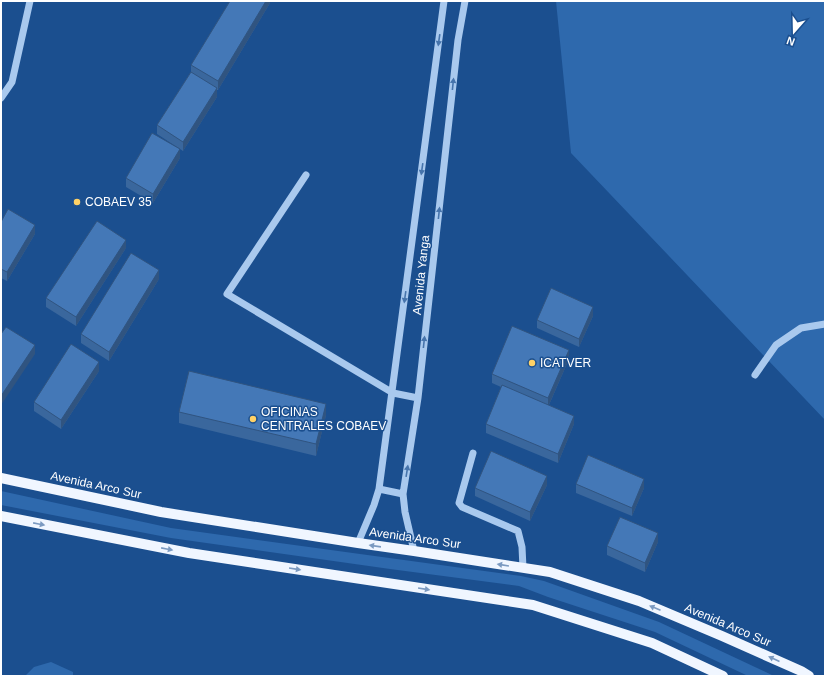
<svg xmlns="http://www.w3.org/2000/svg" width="826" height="677" font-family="Arial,sans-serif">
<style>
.green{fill:#2e69ad}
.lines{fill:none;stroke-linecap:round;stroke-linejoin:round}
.minor{stroke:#a9c9ee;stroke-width:7}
.major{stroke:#f0f6ff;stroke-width:10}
.wall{fill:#3a679d}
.shaded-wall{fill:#305480}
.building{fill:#4478b7;stroke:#305480}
.oneway{fill:#4674ac}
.oneway2{fill:#7b9ac1}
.poi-dot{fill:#ffd166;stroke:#1b4f8f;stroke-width:1.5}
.labels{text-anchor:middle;stroke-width:3;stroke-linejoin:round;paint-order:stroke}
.poi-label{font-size:12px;fill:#fff;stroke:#1b4f8f;text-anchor:start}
.street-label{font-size:12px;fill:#fff;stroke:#1b4f8f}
</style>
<rect width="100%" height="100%" fill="#1b4f8f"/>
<path class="green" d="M556,1H825V420L571,153Z
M1,491L171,528L521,576L544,581L659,622L774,676H748L655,632L548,597L519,586L390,569L171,538L1,505Z
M51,662L73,672V676H25L34,667Z"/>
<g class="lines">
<path class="minor" d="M1,98L12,82L30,1
M306,175L227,294L393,393L418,398
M755,375L776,345L801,328L825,324
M473,453L459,503L462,507L518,531L522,547L523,568
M379,489L403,494
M358,543L374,505L379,489L444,1
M414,551L405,512L403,494L418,398L458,40L465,1"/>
<path class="major" d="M1,478L161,512L358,543L414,551L550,572L639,601L722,636L801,671L809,676
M1,516L189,553L533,605L652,643L723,676"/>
</g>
<path class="wall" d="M270,1V3L218,90H217V97L183,151L157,134V125L191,72V65Z
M180,158L153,203L126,187V178Z
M1,222L35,234L7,281L1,278Z
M126,248L76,326L46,307V298Z
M159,279L109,361L81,343V334Z
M593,316L579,347L537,328V320Z
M569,359L549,405L574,424L558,463L486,433V424L501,387L492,383V374Z
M99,371L61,429L34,411V402Z
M179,412L326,415L316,456L179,423Z
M576,484L644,488L632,516L576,493Z
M547,485L530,521L475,496V488Z
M658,542L645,572L607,555V546Z"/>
<path class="shaded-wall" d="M266,1H270V3L218,90V81Z
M217,88V97L183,151V142Z
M180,149V158L153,203V194Z
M35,225V234L7,281V272Z
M126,240V248L76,326V317Z
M159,270V279L109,361V352Z
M593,307V316L579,347V339Z
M35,345V354L1,405V396Z
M569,350V359L548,407V398Z
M99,362V371L61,429V420Z
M326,404V415L316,456V444Z
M574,416V424L558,463V454Z
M547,476V485L530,521V512Z
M644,479V488L632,516V508Z
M658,533V542L645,572V563Z"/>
<path class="building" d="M230,1H266L218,81L191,65Z
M191,72L217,88L183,142L157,125Z
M152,133L180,149L153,194L126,178Z
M8,209L35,225L7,272L1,269V222Z
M97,221L126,240L76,317L46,298Z
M131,253L159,270L109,352L81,334Z
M551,288L593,307L579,339L537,320Z
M512,326L569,350L548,398L492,374Z
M6,327L35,345L1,396V334Z
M71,344L99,362L61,420L34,402Z
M189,371L326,404L316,444L179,412Z
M502,385L574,416L558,454L486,424Z
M491,451L547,476L530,512L475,488Z
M588,455L644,479L632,508L576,484Z
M620,517L658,533L645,563L607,546Z"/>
<defs><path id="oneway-solid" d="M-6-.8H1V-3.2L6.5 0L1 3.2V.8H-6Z"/></defs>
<g class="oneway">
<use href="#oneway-solid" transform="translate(439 40) rotate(98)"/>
<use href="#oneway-solid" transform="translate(453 84) rotate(-84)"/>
<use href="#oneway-solid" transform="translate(422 169) rotate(98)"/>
<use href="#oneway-solid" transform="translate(439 213) rotate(-84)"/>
<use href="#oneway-solid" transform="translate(405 297) rotate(98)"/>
<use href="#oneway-solid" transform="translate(424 342) rotate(-84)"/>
<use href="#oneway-solid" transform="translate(407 471) rotate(-81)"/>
</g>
<g class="oneway2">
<use href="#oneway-solid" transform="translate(39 524) rotate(11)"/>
<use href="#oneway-solid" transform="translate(375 546) rotate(-172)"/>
<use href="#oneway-solid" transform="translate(167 549) rotate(11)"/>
<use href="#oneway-solid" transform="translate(503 565) rotate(-171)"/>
<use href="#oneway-solid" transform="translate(295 569) rotate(9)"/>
<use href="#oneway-solid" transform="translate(424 589) rotate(9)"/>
<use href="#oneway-solid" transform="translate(655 608) rotate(-157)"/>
<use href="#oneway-solid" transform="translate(774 659) rotate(-156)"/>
</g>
<g class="poi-dot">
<circle cx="77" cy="202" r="4"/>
<circle cx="532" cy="363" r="4"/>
<circle cx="253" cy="419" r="4"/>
</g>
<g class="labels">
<g class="poi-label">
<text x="85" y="206">COBAEV 35</text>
<text x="540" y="367">ICATVER</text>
<text x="261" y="416">OFICINAS<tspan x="261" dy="14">CENTRALES COBAEV</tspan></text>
</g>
<g class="street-label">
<text transform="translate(421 275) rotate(-84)" y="4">Avenida Yanga</text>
<text transform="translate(96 485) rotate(12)" y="4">Avenida Arco Sur</text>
<text transform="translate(415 538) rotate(8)" y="4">Avenida Arco Sur</text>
<text transform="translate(728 625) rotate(23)" y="4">Avenida Arco Sur</text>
</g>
</g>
<rect width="826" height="677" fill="none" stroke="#ffffff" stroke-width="4"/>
<g transform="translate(794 32) rotate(200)" stroke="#1b4f8f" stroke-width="3" paint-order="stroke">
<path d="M0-3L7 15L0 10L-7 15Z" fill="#ffffff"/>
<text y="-6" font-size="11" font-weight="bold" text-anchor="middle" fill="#ffffff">N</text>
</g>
</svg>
